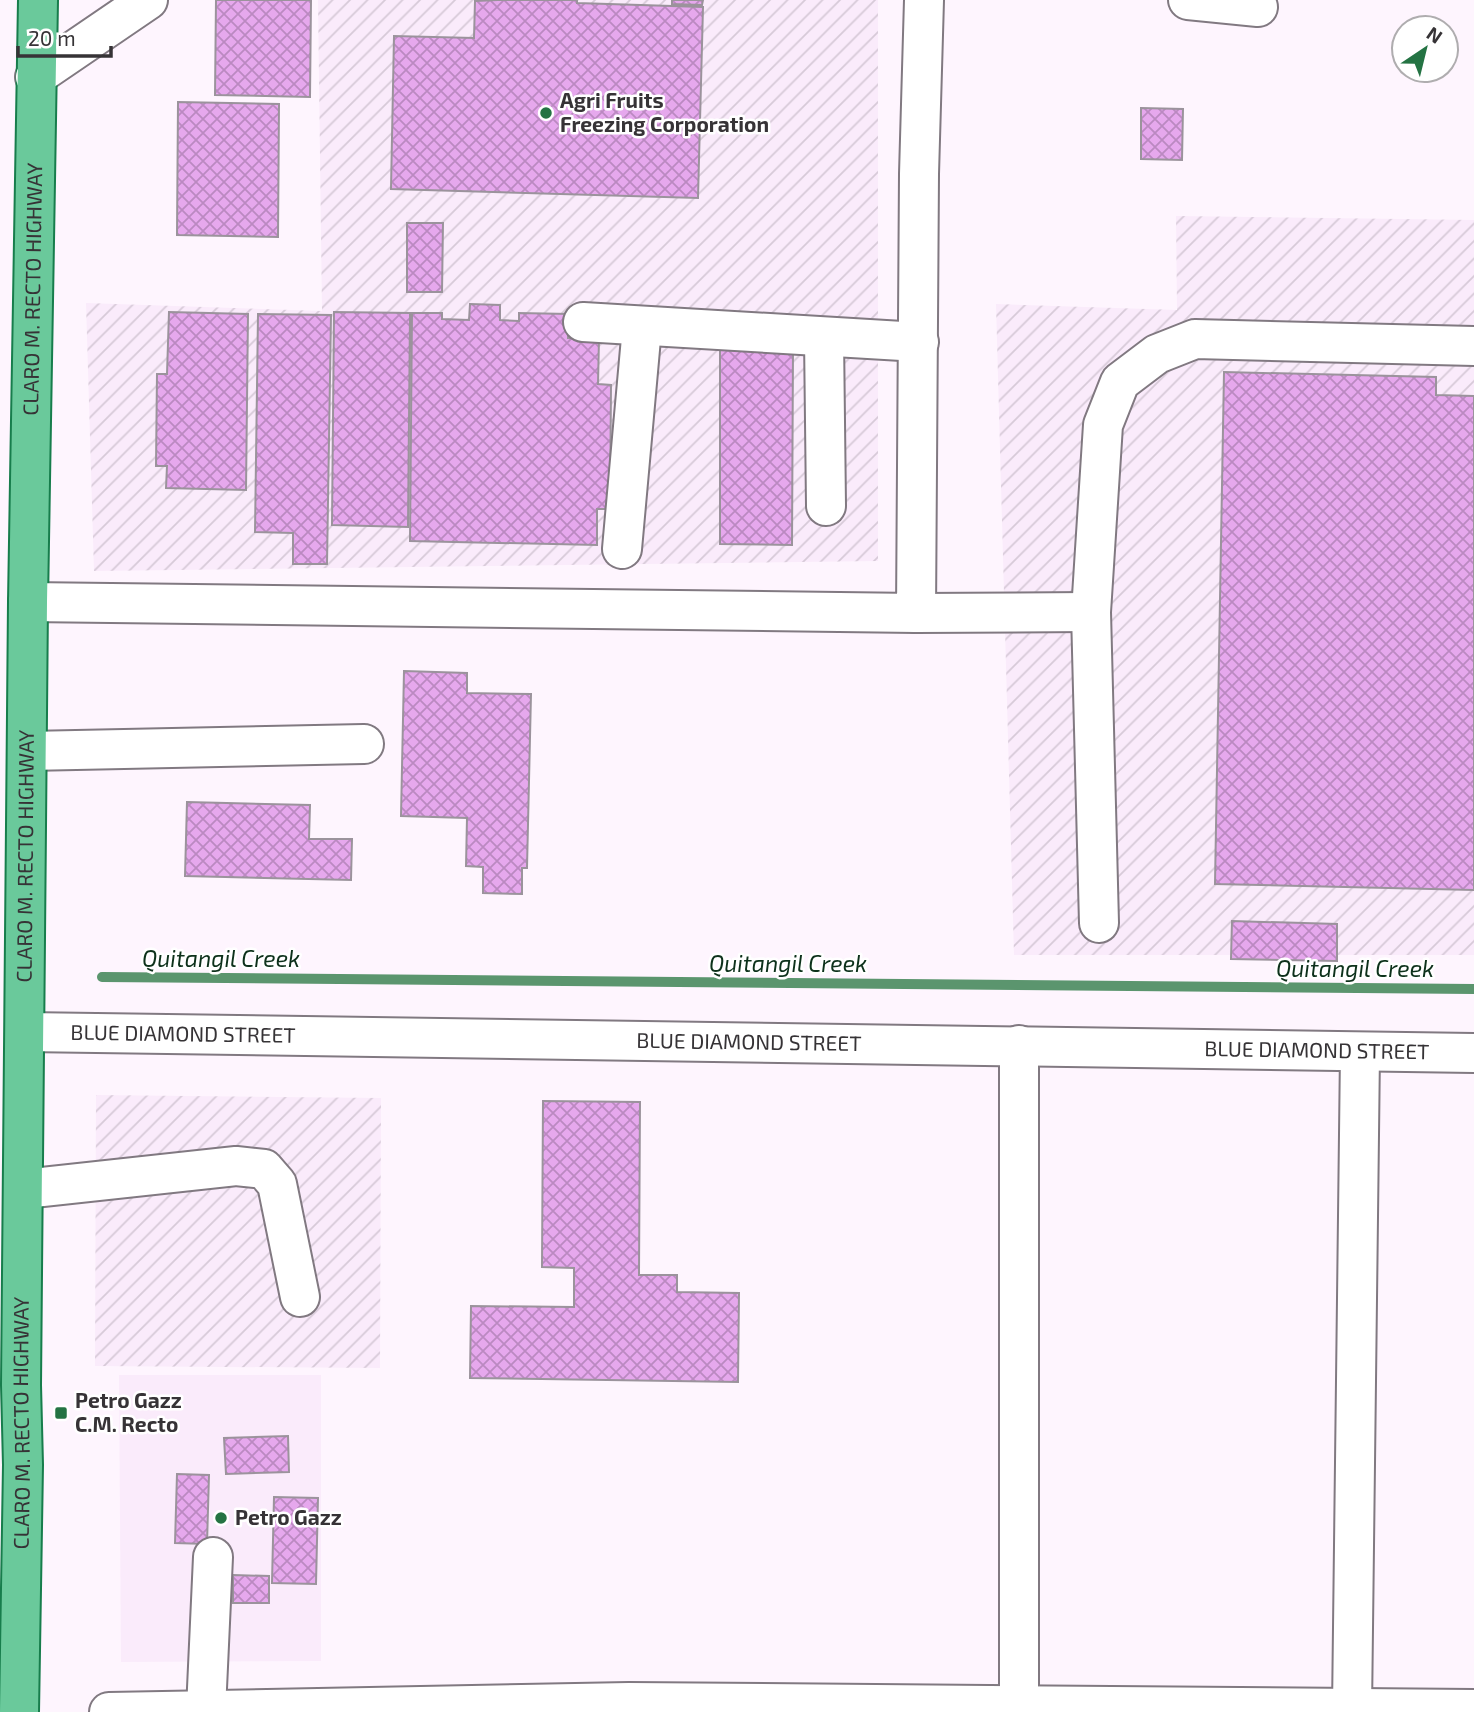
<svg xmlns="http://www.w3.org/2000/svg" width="1474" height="1712" font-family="'Exo 2',sans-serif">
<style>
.built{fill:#faebfb}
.industrial{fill:url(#industrial-furrows)}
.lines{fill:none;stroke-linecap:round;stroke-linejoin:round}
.stream{stroke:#5b956e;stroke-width:10}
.building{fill:url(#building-cross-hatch);stroke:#9b939c;stroke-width:2}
.minor-casing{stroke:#817981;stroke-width:42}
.major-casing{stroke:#177d4c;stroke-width:42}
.minor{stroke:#fff;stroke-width:38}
.major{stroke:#6ac99b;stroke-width:38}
.poi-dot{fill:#247343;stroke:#fff;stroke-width:2.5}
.labels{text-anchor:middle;stroke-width:5;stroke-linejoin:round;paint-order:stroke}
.poi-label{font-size:21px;font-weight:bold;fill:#363336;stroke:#fff;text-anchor:start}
.street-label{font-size:21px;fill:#363336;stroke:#fff}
.water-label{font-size:23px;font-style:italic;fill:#0d311b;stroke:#fff}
</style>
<defs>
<pattern id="industrial-furrows" width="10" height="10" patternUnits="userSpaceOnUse" patternTransform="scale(1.75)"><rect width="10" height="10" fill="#faebfb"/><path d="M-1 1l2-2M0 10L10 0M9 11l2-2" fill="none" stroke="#d7cad8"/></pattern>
<pattern id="building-cross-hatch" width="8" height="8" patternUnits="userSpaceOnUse" patternTransform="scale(1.75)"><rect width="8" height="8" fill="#e6a8ed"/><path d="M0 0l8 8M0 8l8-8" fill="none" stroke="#bb89c1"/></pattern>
</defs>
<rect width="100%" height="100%" fill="#fef5fe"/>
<path class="built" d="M119,1375H321V1661L121,1662Z"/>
<path class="industrial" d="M318,0H878V561L94,571L86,303L322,311Z
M1176,216L1474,220V955H1014L996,304L1177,310Z
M96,1095L381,1098L380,1368L95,1366Z"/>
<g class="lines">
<path class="stream" d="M102,977L1474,989"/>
</g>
<path class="building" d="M216,0H311L310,97L215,95Z
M498,0H577V3L703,7L698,198L391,189L394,36L474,38L475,1Z
M672,0H703L702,5L672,4Z
M178,102L279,104L278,237L177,235Z
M1141,108L1183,109L1182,160L1141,159Z
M407,223H443L442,292H407Z
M470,304L500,305V320L519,321V313L569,314L568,338L599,339L598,384L611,385L610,509H597V545L410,541L412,313H442V319L469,320Z
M169,312L248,314L246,490L166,488L167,466H156L157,374H167Z
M334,312L410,313L408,527L332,525Z
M258,314L331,315L327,564H293V533L255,532Z
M720,350H793L792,545L720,544Z
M1224,372L1436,377V395L1474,396V890L1215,884Z
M404,671L467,673V693L531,694L527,868H522V894L483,893V867L466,866L467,818L401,816Z
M187,802L310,805L309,839H352L351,880L185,876Z
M1232,921L1337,924V961L1231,959Z
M543,1101L640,1102L639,1275H677V1292L739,1293L738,1382L470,1378L471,1306L574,1307V1268L542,1267Z
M288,1436L289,1472L226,1474L224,1438Z
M177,1474L209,1475L207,1544L175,1543Z
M274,1497L318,1498L316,1584L272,1583Z
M233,1575L269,1576V1603H233Z"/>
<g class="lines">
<defs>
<g id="minor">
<path d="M1188,0L1258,7"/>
<path d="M35,77L148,0"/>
<path d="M583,322L919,342"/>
<path d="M824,337L826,506"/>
<path d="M622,549L642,327"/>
<path d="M28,602L916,613L919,174L924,0"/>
<path d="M916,613L1091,612"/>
<path d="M28,751L364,744"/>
<path d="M1099,923L1091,612L1103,425L1120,382L1157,354L1195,339L1474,346"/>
<path id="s1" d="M25,1032L1474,1053"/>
<path d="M24,1189L236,1166L264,1169L277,1184L300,1297"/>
<path d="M1019,1707V1045"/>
<path d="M206,1710L213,1557"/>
<path d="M1352,1710L1360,1052"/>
<path d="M109,1712L629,1702L1474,1709"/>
</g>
<g id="major">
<path id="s2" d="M19,1712L23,1465L21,1385L28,602L38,0"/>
</g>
</defs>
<use href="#minor" class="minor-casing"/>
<use href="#major" class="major-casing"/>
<use href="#minor" class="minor"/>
<use href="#major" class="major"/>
</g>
<g class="poi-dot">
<circle cx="546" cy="113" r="7"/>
<rect x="54" y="1406" width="14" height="14" rx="3.5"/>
<circle cx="221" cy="1518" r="7"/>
</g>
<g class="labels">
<g class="poi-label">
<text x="560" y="108">Agri Fruits<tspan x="560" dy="24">Freezing Corporation</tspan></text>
<text x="75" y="1408">Petro Gazz<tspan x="75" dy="24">C.M. Recto</tspan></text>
<text x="235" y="1525">Petro Gazz</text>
</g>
<g class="street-label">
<text dy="7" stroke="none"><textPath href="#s2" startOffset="1423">CLARO M. RECTO HIGHWAY</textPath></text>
<text dy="7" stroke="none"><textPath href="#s2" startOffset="856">CLARO M. RECTO HIGHWAY</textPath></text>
<text dy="7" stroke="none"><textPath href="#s1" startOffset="158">BLUE DIAMOND STREET</textPath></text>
<text dy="7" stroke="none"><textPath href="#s1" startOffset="724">BLUE DIAMOND STREET</textPath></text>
<text dy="7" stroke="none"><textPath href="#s1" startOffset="1292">BLUE DIAMOND STREET</textPath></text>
<text dy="7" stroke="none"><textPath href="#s2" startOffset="289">CLARO M. RECTO HIGHWAY</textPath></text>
</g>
<g class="water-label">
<text x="221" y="967">Quitangil Creek</text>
<text x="788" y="972">Quitangil Creek</text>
<text x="1355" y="977">Quitangil Creek</text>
</g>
</g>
<g transform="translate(1425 49) rotate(35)"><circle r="33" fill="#ffffff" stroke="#afadaf" stroke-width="2"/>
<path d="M0-5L12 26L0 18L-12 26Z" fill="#247343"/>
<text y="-10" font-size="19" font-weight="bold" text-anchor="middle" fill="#363336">N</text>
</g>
<path d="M18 46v10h93v-10" fill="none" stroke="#363336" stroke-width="3.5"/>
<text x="28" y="46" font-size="21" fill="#363336" stroke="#ffffff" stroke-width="5" paint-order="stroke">20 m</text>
</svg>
